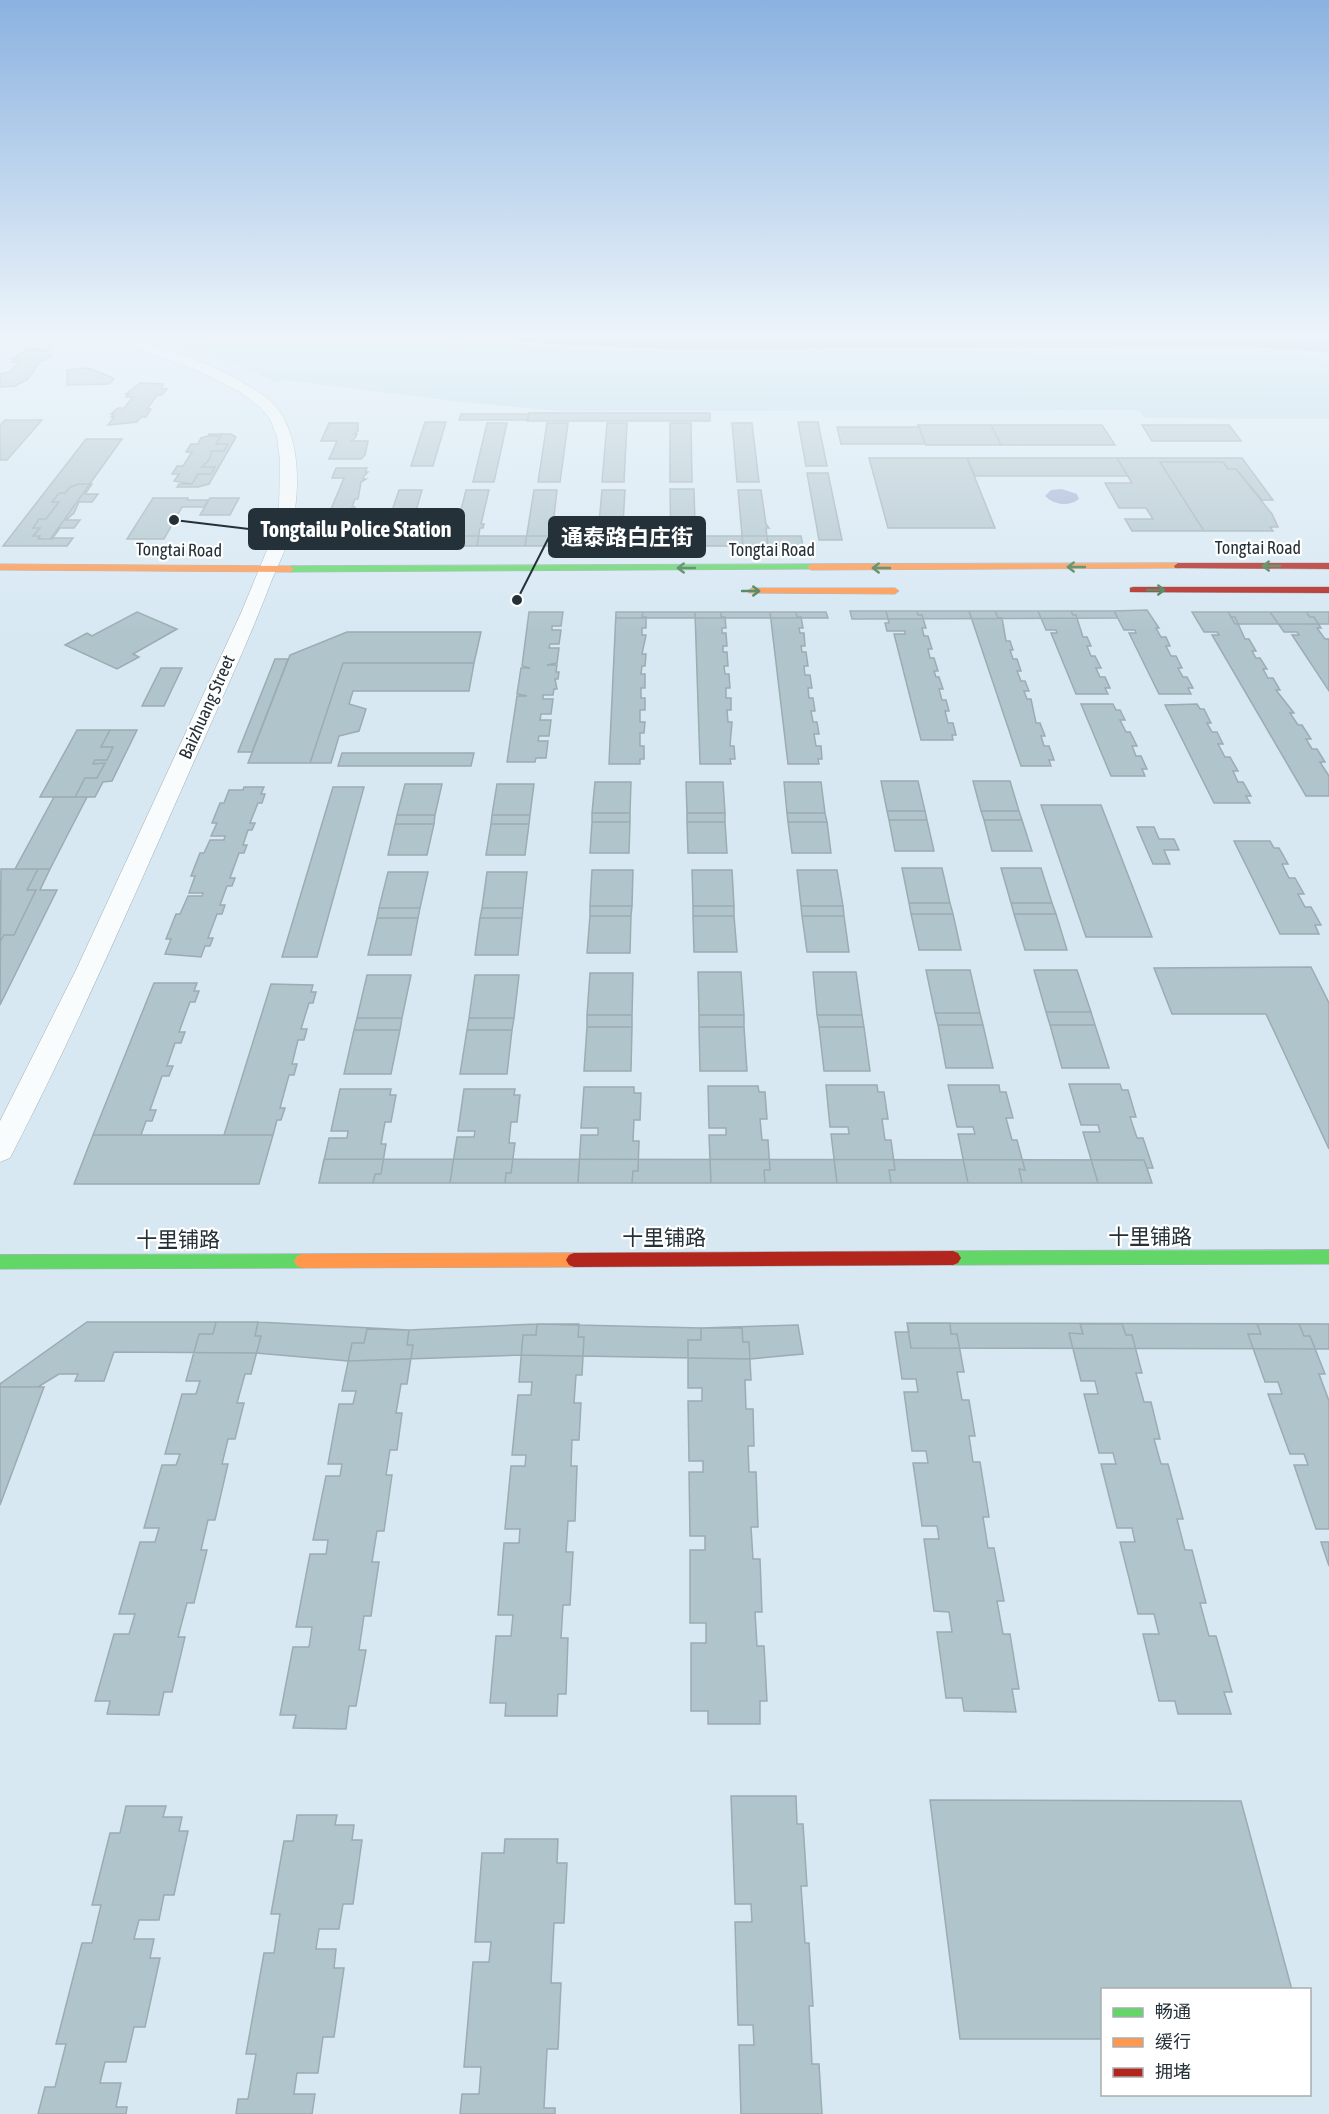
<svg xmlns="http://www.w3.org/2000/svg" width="1329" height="2114" font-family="'Asap Condensed','Noto Sans SC',sans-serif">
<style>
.green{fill:#bed9e9}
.water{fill:#a1afd3}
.building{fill:#b0c4cc;stroke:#9dabb2;stroke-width:1.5}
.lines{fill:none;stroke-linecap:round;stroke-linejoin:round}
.street-casing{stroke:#a0adb5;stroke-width:1}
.fast-casing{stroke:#a0adb5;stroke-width:1}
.slow-casing{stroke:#a0adb5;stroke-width:1}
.jam-casing{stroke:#a0adb5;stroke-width:1}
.street{fill:#f9fcfd;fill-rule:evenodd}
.fast{fill:#63d668;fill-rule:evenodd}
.slow{fill:#ff974d;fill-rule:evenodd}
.jam{fill:#b3261e;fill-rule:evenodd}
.oneway{stroke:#417b4e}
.labels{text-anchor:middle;stroke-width:4.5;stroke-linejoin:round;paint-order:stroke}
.far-street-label{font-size:18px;fill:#253138;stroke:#fff}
.street-label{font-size:21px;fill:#253138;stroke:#fff}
.leader{fill:none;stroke:#253138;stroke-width:2}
.callout-dot{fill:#253138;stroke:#fff;stroke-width:2}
.callout{fill:#253138;stroke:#253138;stroke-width:2}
.callout-label{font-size:22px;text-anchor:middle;font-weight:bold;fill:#fff}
</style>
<rect width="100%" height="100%" fill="#d7e8f3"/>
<path class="green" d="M161,338H453L539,347L615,351L1294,354L1323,358L1329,365V419L1144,418L1139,410L559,411L461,402L285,380L275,382L238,365Z"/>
<path class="water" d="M479,338H1329V352L1251,347L671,349L584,346Z
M1062,489L1077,494L1079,499C1069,507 1054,505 1045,496L1051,490Z"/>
<path class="building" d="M28,349L49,350L47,354H52L46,360H41L28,379L15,386L0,387V374L9,372L19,362H12L15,359H12Z
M88,368L111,377L114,379L109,384L67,385V370Z
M140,383L163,384L162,389H167L162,395H157L147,409H151L146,417H141L137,422L108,425L114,417H111L114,414H111L118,408H124L133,397H126L129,394H126Z
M529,413H710V421H527Z
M461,414H529L528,420H459Z
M5,420H42L7,460H0V425Z
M425,422H446L433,466H411Z
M798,422H818L827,466H806Z
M329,423H358V431L354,434H357L355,438L351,441H368L365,455L361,459H329L337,441H321Z
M487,423H507L494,482H473Z
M547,423H568L560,482H538Z
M607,423H627L624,482H602Z
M670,423H691L692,482H670Z
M732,423H752L759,482H737Z
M918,425H991L1001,445H926Z
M991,425H1102L1115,445H1001Z
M1142,425H1229L1241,441H1152Z
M837,427H919L925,444H841Z
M209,434H231L236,437L209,484L198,487H177L179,484H192L198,474H211L215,467H202L209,460L212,451H224L228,444H216L221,436H208Z
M208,436H221L216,444H228L224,451H212L209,460L202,467H215L211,474H198L192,484L174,481L179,474H172L177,466H183L192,452H186L191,444H198L201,438Z
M86,439H122L51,538H73L67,546H3Z
M869,458H967L995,528H888Z
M967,458H1117L1128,476H975Z
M1117,458H1242L1273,500H1262L1236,469H1228L1223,462H1160L1204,531H1132L1125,519H1153L1146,508H1119L1105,483H1132Z
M1160,462H1223L1228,469H1236L1272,514L1278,527H1270L1273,531H1204Z
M336,468H367L365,472H368L364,476L363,479H366L361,482L358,499H355L352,507H355L352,515H349L345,524H349L347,528H323L344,478H332Z
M807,473H828L842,540H819Z
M79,484H92L85,494H98L92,502H79L74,513L66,520H80L74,528H60L52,539H38L40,536H33L40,528H33L39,519H46L59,502H52L59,493H65L70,487Z
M670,489H694L695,524L698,528H695L696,546H671Z
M399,490H422L412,524H414L413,529H410L405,546H380Z
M466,490H489L481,524H484L483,528H480L477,546H452Z
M534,490H557L553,525H555L554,529H552L550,546H525Z
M602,490H625L623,524H626V528H623L622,546H597Z
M738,490H761L766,524L769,528H766L768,546H743Z
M153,498H188L187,500H208L204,507H182L164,539H127Z
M210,498H239L230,515H200Z
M367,536H551L550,546H363Z
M598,536H801L803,546H597Z
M1147,610L1159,628H1156L1161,637H1166L1170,646H1166L1171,656H1176L1182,668H1178L1183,677H1187L1193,688H1188L1191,694H1159L1129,633H1136L1135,630H1124L1114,611Z
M850,611H1114L1118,618L852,619Z
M886,611H917L918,615H922L926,628H922L924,636H928L932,649H928L930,658H934L938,671H934L936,677H939L943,689H939L942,700H946L949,711H945L948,723H953L956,735H952L953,740H921L894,634H905V631H887L885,623H889Z
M969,611H995L998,618H1002L1006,641H1010L1013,650H1010L1013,659H1017L1021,671H1017L1021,681H1025L1029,691H1024L1027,699H1031L1036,723H1040L1045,736H1041L1044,746H1049L1054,760H1049L1051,766H1021Z
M1038,611H1071L1073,615H1076L1083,637H1087L1091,646H1087L1091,656H1095L1101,668H1096L1100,677H1105L1110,688H1105L1108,694H1076L1051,633H1057L1056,630H1046Z
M137,612L177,629L133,654L139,657L117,669L65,645L87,633L92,636Z
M529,612H563L561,626H552V630H561L559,644H550L549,648H559L557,663L547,665H557L556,672H559L558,679H555L557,689H554L553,695H543V699H553L551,714H541L540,720H551L549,736H539L538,741H548L546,758H536L535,762H507L517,696H527L517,694L521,668H530L522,666Z
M616,612H826L828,618H616Z
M616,612H643L642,617H646V628H642V635H646L642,654H646L645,666H642L641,674H645V688H641V698H645V710H640V722H645L644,733H640V746H644V759H640V764H609Z
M695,612H721V617H725L726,628H722V633H726L727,646H723V652H727L728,666H724L725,674H729L730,688H726V698H731V710H727L728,722H732L730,746H734L735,759H730L731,764H700Z
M770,612H796L797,617H801L803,628H799L800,633H804L805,646H801L802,652H806L808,666H804L805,675H810L812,688H808L809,698H813L815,711H811L813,722H817L819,734H814L816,746H821L822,759H818L819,764H788Z
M1192,612H1228L1231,617H1235L1245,639H1249L1256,651H1252L1256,658H1260L1267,669H1263L1268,678H1273L1280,690H1276L1294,713H1290L1298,725H1302L1311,739H1306L1312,749H1317L1325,762H1320L1329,776V796H1306L1212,635H1219L1217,632H1204Z
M1228,612H1329V624H1235Z
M1270,612H1306L1310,617H1314L1321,628H1317L1325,639H1329V691L1292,635H1299L1297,632H1284Z
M347,632H481L474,663H343L310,763H248L290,655Z
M275,659H288L252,752H238Z
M343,663H474L469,691H353L349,704L366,709L359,731L339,736L331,763H310Z
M161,668H182L164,706H142Z
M1081,704H1113L1116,710H1120L1125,720H1120L1126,732H1130L1137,746H1132L1136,756H1141L1147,769H1142L1145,776H1111Z
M1197,704L1200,709H1204L1211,723H1207L1212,732H1217L1223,744H1218L1225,757H1230L1238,771H1233L1238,782H1243L1251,796H1246L1250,803H1214L1165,705Z
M77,730H110L101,747H113L107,760H95L93,764L105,763L97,778H85L75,797H40Z
M110,730H137L112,781L103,782L95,797H75L85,778H97L105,763L93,764L95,760H107L113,747H101Z
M342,753H474L471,766H338Z
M881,781H918L925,811H887Z
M973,781H1010L1019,811H981Z
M595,782H631L630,813H592Z
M686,782H723L725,813H687Z
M784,782H821L825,813H787Z
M405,784H442L435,815H397Z
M497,784H534L530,815H492Z
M244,787H264L261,794H265L262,803H258L250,823H255L252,830H248L243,845H247L244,853H239L230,878H235L232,886H227L220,905H225L222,914H217L208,938H213L210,946H205L201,957L165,954L171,939H166L176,914H180L188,896H202L203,893H189L195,876H191L200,853H204L210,840H224L225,836H211L217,823H212L220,803H224L229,790H243Z
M333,787H364L317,957H282Z
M54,797H87L50,869H15Z
M1041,805H1101L1152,937H1086Z
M887,811H925L927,820H889Z
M981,811H1019L1022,820H984Z
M592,813H630V822H592Z
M687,813H725V822H687Z
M787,813H825L827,822H788Z
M397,815H435L434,824H395Z
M492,815H530L529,824H491Z
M889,820H927L934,851H895Z
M984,820H1022L1032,851H992Z
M592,822H630L629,853H590Z
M687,822H725L727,853H688Z
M788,822H827L831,853H792Z
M395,824H434L427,855H388Z
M491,824H529L525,855H486Z
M1137,827H1154L1159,839H1174L1179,850H1164L1170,864H1153Z
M1234,841H1270L1274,848H1279L1288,864H1282L1289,878H1295L1304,894H1298L1305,907H1311L1321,925H1315L1319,934H1280Z
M902,868H942L950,903H909Z
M1001,868H1041L1052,903H1011Z
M1,869H38L27,890H36L14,935H4L0,942Z
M1,869H50L40,890H57L0,1005Z
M592,870H633L632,906H590Z
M692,870H732L734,906H693Z
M797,870H837L843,906H801Z
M388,872H428L420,908H379Z
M487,872H527L523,908H482Z
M909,903H950L953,914H911Z
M1011,903H1052L1056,914H1014Z
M590,906H632L631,916H590Z
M693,906H734V916H693Z
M801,906H843L844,916H802Z
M379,908H420L418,918H377Z
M482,908H523L522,918H480Z
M911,914H953L961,950H919Z
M1014,914H1056L1067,950H1025Z
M590,916H631L630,953H587Z
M693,916H734L737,952H694Z
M802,916H844L849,952H807Z
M377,918H418L411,955H368Z
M480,918H522L518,955H475Z
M1311,967L1329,1003V1149L1266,1014H1172L1154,968Z
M926,970H970L980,1013H935Z
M1034,970H1077L1091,1012H1046Z
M698,972H741L744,1015H699Z
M813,972H856L862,1015H817Z
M590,973H633L632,1015H587Z
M367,975H411L402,1018H357Z
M475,975H519L514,1018H469Z
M154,983H197L194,991H199L195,1002H190L179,1032H185L181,1043H175L167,1066H173L169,1076H162L150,1110H156L152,1121H146L141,1135H93Z
M271,984L313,985L311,992H316L313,1003H309L301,1029H307L304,1040H298L292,1064H297L294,1075H289L280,1108H285L281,1120H277L273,1135H224Z
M1046,1012H1091L1095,1025H1050Z
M935,1013H980L983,1025H938Z
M587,1015H632V1027H587Z
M699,1015H744V1027H699Z
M817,1015H862L864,1027H819Z
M357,1018H402L400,1030H354Z
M469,1018H514L512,1030H467Z
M938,1025H983L993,1068H946Z
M1050,1025H1095L1109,1068H1062Z
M587,1027H632L631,1071H584Z
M699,1027H744L747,1071H700Z
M819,1027H864L870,1071H824Z
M354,1030H400L391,1074H344Z
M467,1030H512L507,1074H460Z
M1069,1084H1120L1122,1090H1128L1136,1117H1130L1137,1138H1143L1153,1168H1147L1152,1183H1098L1083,1132H1100L1098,1125H1081Z
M826,1085H877L878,1092H884L888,1119H882L885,1140H891L895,1170H889L891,1183H837L831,1134H849L848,1127H830Z
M948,1085H999L1000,1092H1006L1013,1118H1006L1012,1140H1017L1025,1170L1019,1169L1022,1183H968L958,1134H975L973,1127H957Z
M708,1086H758L759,1092H765L767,1119H760L762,1140H768L770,1170H764L765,1183H711L709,1135H726V1128H709Z
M584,1087H634V1093H641L640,1120H634L633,1141H639L638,1171H633L632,1183H578L581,1135H598V1128H581Z
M340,1089H391L390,1095H396L391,1122H385L381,1144H386L381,1174H375L373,1183H319L329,1138H347L348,1131H331Z
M464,1089H515L514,1095H520L517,1122H511L509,1143H515L511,1173H506L505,1183H450L457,1137H474L475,1131H458Z
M93,1135H273L259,1184H74Z
M324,1159L1144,1160L1152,1183H319Z
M87,1322H258L409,1330L537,1324L701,1328L798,1325L803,1354L750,1359L521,1355L348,1361L256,1353L114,1352L104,1381H75L78,1374H59L38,1387H0V1384Z
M216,1322H258L255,1336H261L251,1374H245L237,1403H244L235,1439H228L222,1464H228L215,1520H208L201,1550H207L194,1603H187L178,1637H185L172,1692H164L159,1715L107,1714L110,1701H95L114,1634H129L135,1614H119L140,1542H155L159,1528H144L162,1465H176L180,1454H165L182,1394H196L200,1381H186L199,1334H213Z
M907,1323L1329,1324V1349L911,1348Z
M907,1323H950L951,1334H957L964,1372H957L962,1400H969L975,1436H969L973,1462H980L989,1517H983L988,1548H994L1004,1601H997L1003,1634H1010L1019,1689H1012L1016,1712L964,1711L962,1698H946L937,1632H952L949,1612L934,1611L924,1539H939L937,1526H922L913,1463H928L926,1451H912L904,1392H918L916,1379H902L895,1332H909Z
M537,1324H579L578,1337H584L582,1375H576L574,1403H581L579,1440H572L571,1466H577L575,1521H568L566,1552H573L570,1605H563L561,1638H568L566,1694H558L557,1716H505L506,1703H490L496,1636H511L513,1615H498L504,1543H519L520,1529H505L511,1466H525L526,1455H512L518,1395H531L532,1382H519L523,1335H536Z
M1080,1324H1122L1126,1335H1132L1142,1373H1136L1144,1402H1151L1160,1439H1154L1161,1464H1168L1183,1519H1177L1185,1550H1192L1206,1603H1200L1209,1636H1216L1232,1692H1224L1231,1714H1178L1175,1701H1159L1143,1634H1159L1154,1614H1138L1120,1542H1135L1132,1528H1117L1101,1464H1116L1113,1453H1099L1084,1394H1098L1095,1381H1081L1069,1333L1083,1334Z
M1257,1324H1299L1304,1336H1310L1325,1374H1319L1329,1401V1529H1316L1294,1465H1308L1304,1454H1290L1268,1394H1282L1278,1382H1265L1248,1334H1261Z
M701,1328H742L743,1342H749L751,1380H745L746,1409H753L754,1446H748L749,1472H756L758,1527H751L753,1559H760L762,1612H755L757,1646H764L767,1701H760V1724H708V1711H691V1643H706V1623H690V1550H705V1536H690L689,1472H703V1461H689L688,1401H702V1388H688V1340H701Z
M367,1329L409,1330L407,1345H413L407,1384H401L396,1413H402L397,1450H390L386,1475H392L384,1531H377L372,1562H379L371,1616H364L359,1650H366L356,1706H349L346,1729L293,1728L296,1715H280L293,1647H309L312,1627H296L310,1554H326L328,1540H313L326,1476H340L342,1464H328L339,1404H353L356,1391H342L352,1343H364Z
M0,1387H44L0,1505Z
M1321,1542H1329V1566Z
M731,1796H796L797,1824H803L807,1886H801L805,1943H809L813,2006H809L812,2064H819L822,2114H741L739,2045H754L753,2025H738L735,1922H752L751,1904H735Z
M930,1800L1241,1801L1292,1990H1102V2039H960Z
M126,1806H166L163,1817H182L179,1831H188L174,1895H164L159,1920H139L134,1939H154L150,1958H160L145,2027H134L126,2062H105L100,2083H121L116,2107H127L126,2114H38L45,2087H55L66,2044H56L82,1943H92L101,1905H92L110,1833H120Z
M297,1815H337L335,1825H354L352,1840H362L353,1904H343L339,1929H319L316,1949H336L334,1968H344L334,2037H323L318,2073H297L294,2094H315L312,2114H236L238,2099H248L256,2054H246L264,1953H274L280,1914H271L284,1841H293Z
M505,1839H558L557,1863H567L564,1923H554L551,1983H561L558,2049H547L544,2108H555V2114H460L462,2094H479L481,2067H464L473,1962H489L491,1942H475L482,1853H504Z"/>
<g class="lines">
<defs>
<path id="street" d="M110,338C151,338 240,373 271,402C281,411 287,423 291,436C300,465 298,502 291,530C287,548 278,565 271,582C251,635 227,687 204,739C141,880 81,1021 10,1158L0,1162V1121L76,970L241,613L274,533L279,508L280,460L277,437L270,419L261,408L240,392L201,372Z"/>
<path id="fast" d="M1322,338H1329V344Z
M811,564L814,565V569L290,572L286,569L290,566Z
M1329,1250V1264L953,1265L948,1263L945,1258L948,1253L953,1251Z
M302,1254L307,1256L310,1261L307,1266L302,1268L0,1269V1255Z"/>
<path id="slow" d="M1178,563L1182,566L1181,568L811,570L807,567L811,564Z
M0,564L290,566L294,569L290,572L0,570Z
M752,588H895L899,591L895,594L749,593L748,591Z
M574,1253L579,1255L582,1260L579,1265L574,1267L302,1268L297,1266L294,1261L297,1256L302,1254Z"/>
<path id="jam" d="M1178,563H1329V569L1175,568L1174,566Z
M1133,587H1329V593L1130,592V588Z
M953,1251L958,1253L961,1258L958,1263L953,1265L574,1267L569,1265L566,1260L569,1255L574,1253Z"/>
</defs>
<use href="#street" class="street-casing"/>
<use href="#fast" class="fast-casing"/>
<use href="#slow" class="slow-casing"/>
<use href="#jam" class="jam-casing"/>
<use href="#street" class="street"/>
<use href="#fast" class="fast"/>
<use href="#slow" class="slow"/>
<use href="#jam" class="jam"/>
</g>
<defs><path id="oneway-shaft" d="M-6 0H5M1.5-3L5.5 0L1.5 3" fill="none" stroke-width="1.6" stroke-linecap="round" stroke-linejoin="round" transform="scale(1.5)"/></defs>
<g class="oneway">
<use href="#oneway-shaft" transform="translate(1271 566) rotate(180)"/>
<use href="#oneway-shaft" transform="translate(1076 567) rotate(180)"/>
<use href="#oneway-shaft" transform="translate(686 568) rotate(180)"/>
<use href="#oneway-shaft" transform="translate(881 568) rotate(180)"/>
<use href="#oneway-shaft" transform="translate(1156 590)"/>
<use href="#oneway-shaft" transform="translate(751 591)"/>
</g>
<linearGradient id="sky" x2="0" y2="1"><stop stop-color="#8bb2e0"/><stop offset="0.53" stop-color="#edf5fa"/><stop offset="1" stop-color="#edf5fa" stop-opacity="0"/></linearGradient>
<rect width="1329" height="634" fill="url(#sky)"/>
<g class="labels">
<g class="far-street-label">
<text x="1258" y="554">Tongtai Road</text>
<text transform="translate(179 550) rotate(1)" y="6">Tongtai Road</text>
<text x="772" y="556">Tongtai Road</text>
<text transform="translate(207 707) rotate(-66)" y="6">Baizhuang Street</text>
</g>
<g class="street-label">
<text x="1150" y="1244">十里铺路</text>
<text x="664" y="1245">十里铺路</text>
<text x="178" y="1247">十里铺路</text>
</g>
</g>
<path class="leader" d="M174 520L249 529M517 600L549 537"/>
<g class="callout-dot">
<circle cx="174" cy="520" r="6"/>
<circle cx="517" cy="600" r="6"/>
</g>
<g class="callout">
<rect x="249" y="509" width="215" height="40" rx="6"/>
<rect x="549" y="517" width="156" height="40" rx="6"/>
</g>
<g class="callout-label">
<text x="356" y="537">Tongtailu Police Station</text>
<text x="627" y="545">通泰路白庄街</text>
</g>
<rect x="1101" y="1988" width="210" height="108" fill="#ffffff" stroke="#a8adaf" stroke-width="1.5"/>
<rect x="1113" y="2008" width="30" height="9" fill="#63d668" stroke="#a8adaf" stroke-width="1.5"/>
<text x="1155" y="2018" font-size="18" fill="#253138">畅通</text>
<rect x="1113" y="2038" width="30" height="9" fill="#ff974d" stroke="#a8adaf" stroke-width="1.5"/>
<text x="1155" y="2048" font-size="18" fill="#253138">缓行</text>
<rect x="1113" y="2068" width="30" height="9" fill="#b3261e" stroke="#a8adaf" stroke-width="1.5"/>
<text x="1155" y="2078" font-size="18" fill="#253138">拥堵</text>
</svg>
